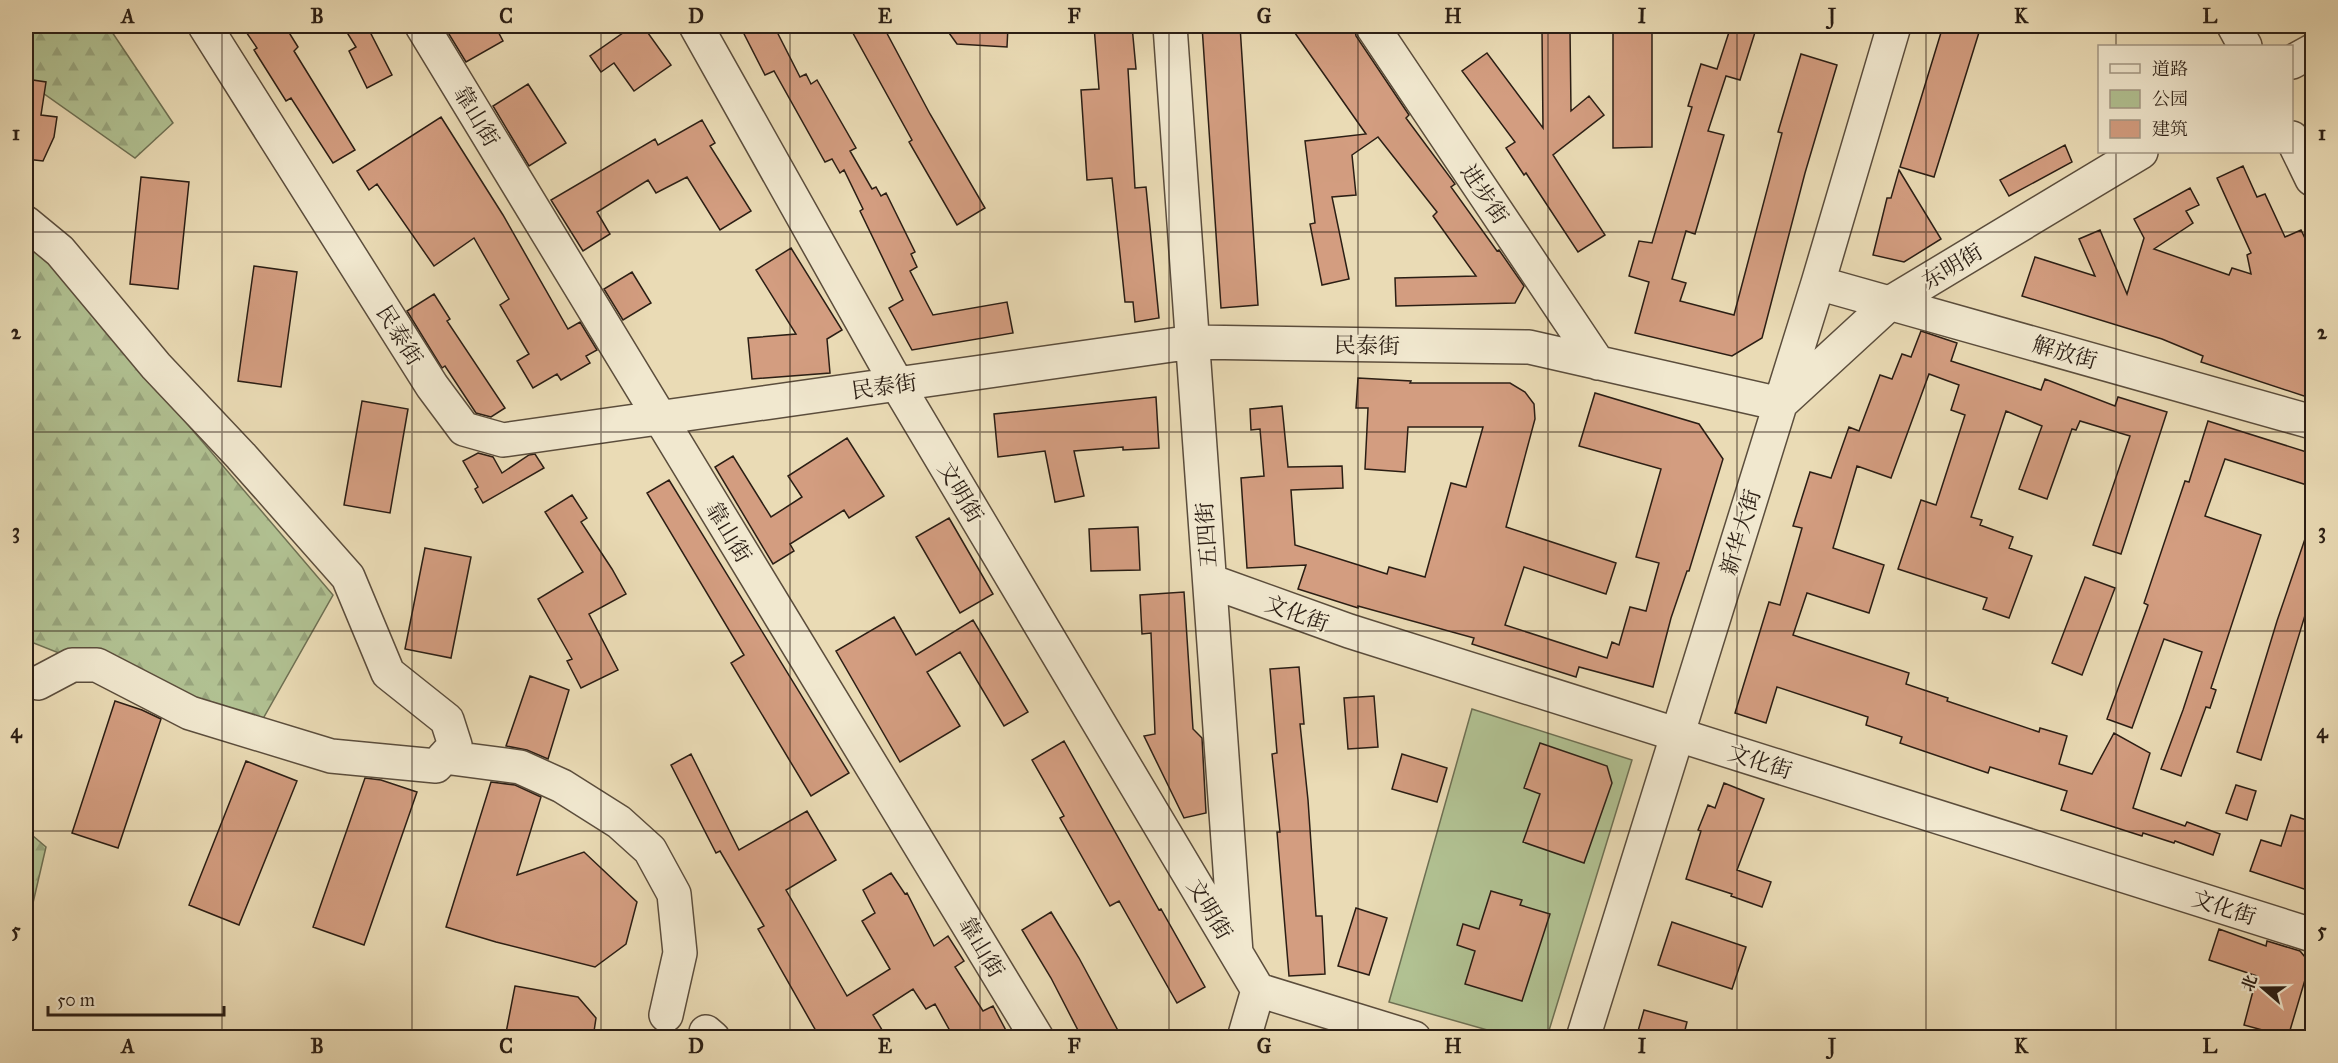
<svg xmlns="http://www.w3.org/2000/svg" width="2338" height="1063" font-family="'IM FELL Great Primer','Noto Serif SC',serif">
<style>
.forest{fill:url(#forest-firs);stroke:#6e7053;stroke-width:1.5}
.park{fill:#b1c192;stroke:#6e7053;stroke-width:1.5}
.building{fill:#d39d80;stroke:#2b1e14;stroke-width:1.5}
.lines{fill:none;stroke-linecap:round;stroke-linejoin:round}
.minor-casing{stroke:#5b4d3c;stroke-width:36}
.minor{stroke:#f1e8cf;stroke-width:33}
.grid{fill:none;stroke:#2b1e14;stroke-width:1.5;stroke-opacity:0.55}
.labels{text-anchor:middle;stroke-width:4.5;stroke-linejoin:round;paint-order:stroke}
.street-label{font-size:22px;fill:#2b1e14;stroke:#f1e8cf}
.neatline{fill:none;stroke:#2b1e14;stroke-width:2}
.grid-label{font-size:20px;text-anchor:middle;font-weight:bold;fill:#2b1e14}
</style>
<defs>
<pattern id="forest-firs" width="22" height="20" patternUnits="userSpaceOnUse" patternTransform="scale(1.5)"><rect width="22" height="20" fill="#b1c192"/><path d="M5 1l3.5 6h-7zM16 11l3.5 6h-7z" fill="#98a57d"/></pattern>
</defs>
<rect width="100%" height="100%" fill="#eadbb5"/>
<filter id="stains"><feTurbulence type="fractalNoise" baseFrequency=".00333" numOctaves="4"/><feColorMatrix values="0 0 0 0 .2 0 0 0 0 .09 0 0 0 0 .02 0 0 0 .5 -.17"/></filter>
<radialGradient id="worn" r=".72"><stop offset=".6" stop-color="#630" stop-opacity="0"/><stop offset="1" stop-color="#630" stop-opacity=".3"/></radialGradient>
<path class="forest" d="M26,26H108L173,123L135,158L26,81Z
M26,241L39,250L333,595L256,731L26,640Z
M26,830L46,847L26,933Z"/>
<path class="park" d="M1472,709L1632,760L1547,1037H1512L1389,1002Z"/>
<path class="building" d="M242,26H285L298,47L294,51L355,150L333,163L291,98L286,101L254,50L257,48Z
M343,26H367L392,75L367,88L349,51L356,47Z
M444,26H495L503,41L466,62Z
M633,26H643L671,65L634,91L614,63L601,72L590,56Z
M740,26H774L800,77L806,74L811,84L817,80L856,148L850,151L872,189L876,187L881,196L886,193L915,252L911,254L917,267L910,271L933,315L1007,302L1013,333L912,350L889,308L903,300L860,211L863,209L844,170L840,173L832,159L825,162L774,71L765,75Z
M849,26H883L930,114L985,208L957,225L909,142L912,140Z
M944,26H1008L1007,47L957,44Z
M1094,26H1132L1136,69H1128L1135,188L1146,187L1159,318L1135,322L1133,302H1125L1112,178L1087,180L1081,90L1099,89Z
M1202,26H1240L1258,305L1221,308Z
M1290,26H1354L1356,36L1409,115L1406,118L1455,184L1451,187L1497,251L1499,250L1524,286L1515,303L1396,306L1395,278L1476,276L1433,216L1437,212L1378,137L1352,155L1356,195L1332,197L1349,279L1322,285L1310,224L1315,223L1305,141L1366,134Z
M1613,26H1652V147L1613,148Z
M1731,26H1757L1740,80L1726,76L1708,131L1724,135L1695,234L1686,231L1672,279L1686,283L1680,301L1734,315L1782,133L1778,132L1801,54L1837,65L1805,173L1762,338L1732,356L1635,333L1649,282L1629,276L1639,241L1652,243L1692,107L1688,106L1701,64L1717,69Z
M1943,26H1981L1934,177L1900,167Z
M1570,30L1571,111L1589,96L1604,115L1553,155L1605,235L1578,252L1526,173L1524,175L1506,148L1515,142L1462,71L1487,53L1543,128L1542,31Z
M26,79L46,82L41,115L57,117L54,137L43,161L26,159Z
M528,84L566,143L529,166L493,106Z
M441,117L503,215L568,329L580,322L597,350L586,356L590,363L561,380L557,374L533,388L517,361L529,354L500,305L509,299L474,238L434,266L377,184L369,190L357,171Z
M702,120L715,143L710,146L751,211L720,230L687,177L656,193L648,180L597,212L610,234L583,251L551,200L655,139L658,145Z
M2065,145L2072,162L2009,196L2000,180Z
M2243,166L2257,197L2265,194L2285,237L2301,230L2313,255V399L2201,362L2203,356L2162,339L2022,296L2035,257L2095,276L2079,239L2100,230L2127,294L2144,238L2134,219L2190,188L2199,205L2186,211L2193,223L2154,249L2229,275L2232,268L2251,274L2247,255L2251,253L2217,178Z
M1899,170L1941,239L1904,262L1873,255L1887,198H1891Z
M141,177L189,182L178,289L130,284Z
M791,248L842,330L827,339L830,373L752,379L748,338L796,334L756,270Z
M254,266L297,272L281,387L238,381Z
M632,272L651,303L623,320L604,289Z
M434,294L450,319L447,321L505,408L491,417L476,413L445,366L442,368L407,311Z
M1921,331L1957,343L1951,361L2041,390L2045,379L2115,406L2118,397L2167,412L2121,554L2093,545L2130,436L2080,421L2076,430L2072,429L2047,499L2019,489L2042,426L2006,411L1971,517L1982,520L1980,525L2013,537L2009,548L2032,556L2009,618L1983,609L1987,598L1898,569L1921,500L1936,505L1965,415L1951,410L1959,385L1929,374L1891,478L1857,466L1833,548L1884,565L1869,613L1807,593L1793,635L1909,673L1906,684L1948,698L1947,701L2039,732L2040,728L2067,736L2059,764L2092,774L2114,733L2150,753L2133,808L2185,826L2187,822L2220,834L2213,855L2175,841L2174,843L2143,833L2142,836L2061,810L2067,791L1990,767L1988,773L1900,743L1902,737L1866,725L1868,717L1777,687L1766,723L1735,713L1769,602L1780,605L1802,528L1793,526L1810,472L1831,478L1849,427L1859,431L1880,375L1892,379L1902,354L1911,357Z
M1358,378L1411,381L1410,383H1510L1525,392L1534,404L1535,419L1506,527L1616,563L1606,594L1524,567L1505,625L1607,658L1612,642L1619,645L1630,607L1646,611L1659,563L1636,557L1661,469L1579,446L1595,393L1699,424L1723,459L1689,571H1687L1671,618L1653,687L1579,667L1576,677L1472,644L1474,638L1358,606V608L1298,589L1306,565L1247,568L1241,478L1264,476L1260,429L1251,430L1250,409L1282,406L1288,467L1342,466L1343,488L1291,490L1295,545L1387,574L1389,567L1425,577L1451,483L1466,487L1483,427H1408L1405,472L1365,469L1368,408H1356Z
M1156,397L1159,448L1123,450V447L1074,451L1084,496L1055,502L1045,451L998,457L994,414Z
M362,401L408,409L390,513L344,505Z
M2208,421L2313,454V487L2225,459L2205,516L2261,535L2211,688L2216,690L2210,708L2206,707L2181,776L2161,769L2183,710L2202,652L2164,639L2132,728L2107,719L2148,605L2144,603L2185,481L2189,482Z
M847,438L884,496L849,518L844,510L790,544L794,551L773,564L715,467L733,456L771,517L802,497L788,476Z
M478,453L493,457L502,473L529,455L535,454L544,468L483,503L475,489L478,487L463,461Z
M669,480L849,773L811,796L731,663L744,655L647,493Z
M572,495L587,518L581,522L612,569L626,594L589,614L618,670L581,688L567,661L572,659L538,599L583,572L545,512Z
M949,518L993,594L960,613L916,537Z
M1138,527L1140,570L1091,571L1089,529Z
M2308,530L2313,531V589L2261,760L2237,752L2277,621Z
M425,548L471,557L451,658L405,649Z
M2085,577L2115,588L2082,675L2052,663Z
M1184,592L1193,729L1202,738L1206,813L1184,818L1144,736L1155,734L1151,633L1142,634L1140,595Z
M894,617L916,655L973,620L1028,712L1004,726L960,652L927,672L960,726L900,762L836,651Z
M1299,667L1304,724H1300L1308,800L1316,916H1322L1325,974L1289,976L1277,832H1280L1272,754L1277,753L1270,669Z
M530,676L569,690L548,759L527,750L506,746Z
M1374,696L1378,747L1348,749L1344,698Z
M115,701L142,710L161,719L118,848L72,833Z
M1064,741L1159,910L1161,909L1205,987L1177,1003L1119,901L1110,906L1060,818L1064,816L1032,760Z
M1540,743L1607,766L1612,783L1584,863L1523,842L1540,794L1524,788Z
M691,754L739,850L807,811L836,860L786,890L847,996L890,969L862,921L875,913L863,890L891,873L905,894L907,893L934,946L948,936L964,961L955,967L983,1011L993,1006L1010,1038H954L935,1004L926,1009L913,989L873,1015L887,1038H820L758,929L764,926L720,851L716,853L671,765Z
M1402,754L1447,768L1437,802L1392,789Z
M246,761L297,781L239,925L189,905Z
M365,778L381,780L417,792L364,945L313,927Z
M491,782L515,785L541,797L517,875L584,852L637,902L626,944L595,967L496,942L446,927Z
M1724,783L1764,799L1737,870L1771,882L1762,907L1731,896L1732,894L1686,879L1701,831L1698,830L1708,805L1715,808Z
M2236,785L2256,791L2247,820L2226,813Z
M2291,815L2313,822V892L2250,871L2261,840L2281,846Z
M1491,891L1522,900L1520,905L1550,914L1522,1001L1465,984L1475,951L1457,945L1463,924L1479,929Z
M1356,908L1387,918L1369,975L1338,966Z
M1051,912L1079,958L1122,1038H1082L1051,978L1022,930Z
M1672,922L1746,947L1732,989L1658,965Z
M2219,929L2266,946L2267,941L2300,951L2310,963L2288,1037L2244,1025L2257,976L2209,960Z
M515,986L578,997L596,1018L593,1038H505Z
M1644,1010L1687,1022L1683,1038H1636Z"/>
<g class="lines">
<defs>
<path id="minor" d="M205,26L432,386L464,429L503,440L1193,342L1529,347L1780,404L1890,303L2141,152
M422,26L1037,1038
M696,26L897,384L1236,953
M1170,26L1236,953L1258,990L1244,1038
M1372,26L1598,363
M2234,26L2245,46
M2292,62L2312,51
M2292,138L2312,179
M26,223L60,251L156,366L241,456L348,577L388,673L447,720L455,745L436,766L331,756L190,713L97,665H72L38,683
M1818,283L2312,422
M1210,581L1349,631L2312,935
M444,757L520,767L562,786L619,822L650,850L674,894L680,953L666,1015
M1258,990L1414,1038
M706,1032L713,1038
M1583,1038L1818,283L1894,26"/>
</defs>
<use href="#minor" class="minor-casing"/>
<use href="#minor" class="minor"/>
</g>
<path class="grid" d="M222,26V1038M412,26V1038M601,26V1038M790,26V1038M980,26V1038M1169,26V1038M1358,26V1038M1548,26V1038M1737,26V1038M1926,26V1038M2116,26V46M2116,152V1038M26,232H2312M26,432H2312M26,631H2312M26,831H2312"/>
<g class="labels">
<g class="street-label">
<text transform="translate(477 116) rotate(59)" y="8">靠山街</text>
<text transform="translate(1485 194) rotate(56)" y="8">进步街</text>
<text transform="translate(1952 266) rotate(-31)" y="8">东明街</text>
<text transform="translate(400 335) rotate(58)" y="8">民泰街</text>
<text transform="translate(1367 345) rotate(1)" y="8">民泰街</text>
<text transform="translate(2065 352) rotate(16)" y="8">解放街</text>
<text transform="translate(884 386) rotate(-8)" y="8">民泰街</text>
<text transform="translate(961 492) rotate(59)" y="8">文明街</text>
<text transform="translate(729 532) rotate(59)" y="8">靠山街</text>
<text transform="translate(1740 532) rotate(-73)" y="8">新华大街</text>
<text transform="translate(1206 535) rotate(-94)" y="8">五四街</text>
<text transform="translate(1297 613) rotate(20)" y="8">文化街</text>
<text transform="translate(1760 761) rotate(18)" y="8">文化街</text>
<text transform="translate(2224 907) rotate(18)" y="8">文化街</text>
<text transform="translate(1210 909) rotate(59)" y="8">文明街</text>
<text transform="translate(982 947) rotate(59)" y="8">靠山街</text>
</g>
</g>
<rect width="2338" height="1063" fill="none" stroke="#eadbb5" stroke-width="66"/>
<rect x="2098" y="45" width="195" height="108" fill="#f1e8cf" stroke="#a29784" stroke-width="1.5"/>
<rect x="2110" y="64" width="30" height="9" fill="#f1e8cf" stroke="#a29784" stroke-width="1.5"/>
<text x="2152" y="75" font-size="18" fill="#2b1e14">道路</text>
<rect x="2110" y="90" width="30" height="18" fill="#b1c192" stroke="#a29784" stroke-width="1.5"/>
<text x="2152" y="105" font-size="18" fill="#2b1e14">公园</text>
<rect x="2110" y="120" width="30" height="18" fill="#d39d80" stroke="#a29784" stroke-width="1.5"/>
<text x="2152" y="135" font-size="18" fill="#2b1e14">建筑</text>
<g transform="translate(2263 988) rotate(290)" stroke="#f1e8cf" stroke-width="4.5" paint-order="stroke">
<path d="M0-4.5L10 22L0 15L-10 22Z" fill="#2b1e14"/>
<text y="-9" font-size="16" font-weight="bold" text-anchor="middle" fill="#2b1e14">北</text>
</g>
<path d="M48 1006v9h176v-9" fill="none" stroke="#2b1e14" stroke-width="3"/>
<text x="57" y="1006" font-size="18" fill="#2b1e14" stroke="#f1e8cf" stroke-width="4.5" paint-order="stroke">50 m</text>
<rect x="33" y="33" width="2272" height="997" class="neatline"/>
<g class="grid-label">
<text x="128" y="23">A</text>
<text x="317" y="23">B</text>
<text x="506" y="23">C</text>
<text x="696" y="23">D</text>
<text x="885" y="23">E</text>
<text x="1074" y="23">F</text>
<text x="1264" y="23">G</text>
<text x="1453" y="23">H</text>
<text x="1642" y="23">I</text>
<text x="1832" y="23">J</text>
<text x="2021" y="23">K</text>
<text x="2210" y="23">L</text>
<text x="16" y="140">1</text>
<text x="2322" y="140">1</text>
<text x="16" y="339">2</text>
<text x="2322" y="339">2</text>
<text x="16" y="538">3</text>
<text x="2322" y="538">3</text>
<text x="16" y="738">4</text>
<text x="2322" y="738">4</text>
<text x="16" y="937">5</text>
<text x="2322" y="937">5</text>
<text x="128" y="1053">A</text>
<text x="317" y="1053">B</text>
<text x="506" y="1053">C</text>
<text x="696" y="1053">D</text>
<text x="885" y="1053">E</text>
<text x="1074" y="1053">F</text>
<text x="1264" y="1053">G</text>
<text x="1453" y="1053">H</text>
<text x="1642" y="1053">I</text>
<text x="1832" y="1053">J</text>
<text x="2021" y="1053">K</text>
<text x="2210" y="1053">L</text>
</g>
<rect width="100%" height="100%" filter="url(#stains)"/>
<rect width="100%" height="100%" fill="url(#worn)"/>
</svg>
